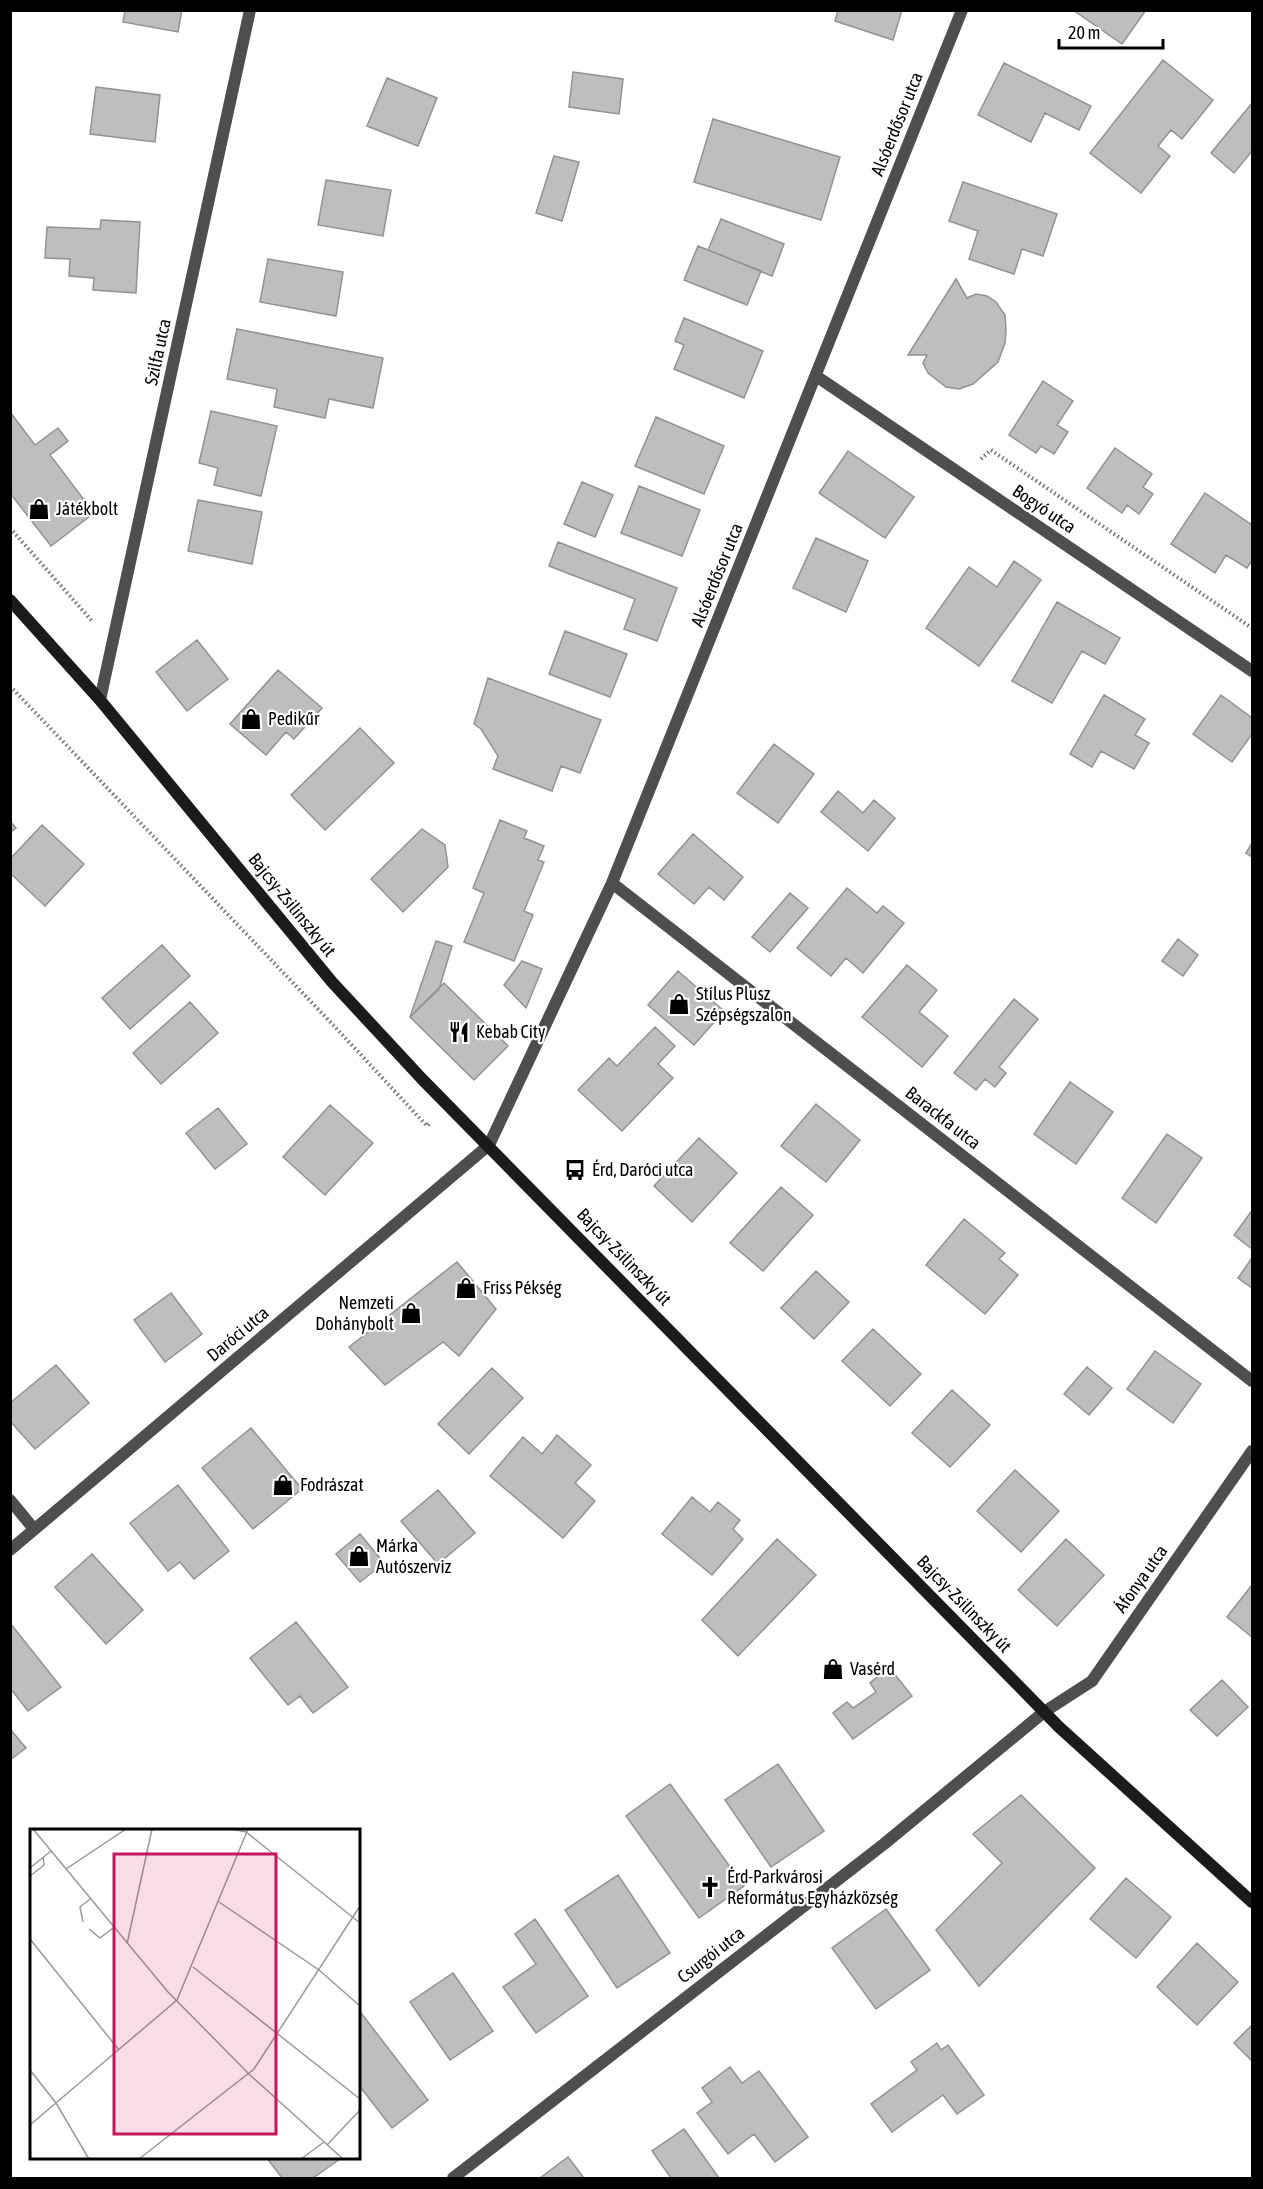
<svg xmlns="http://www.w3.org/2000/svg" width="1263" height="2189" font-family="'Asap Condensed',sans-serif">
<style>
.building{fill:#bebebe;stroke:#929292;stroke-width:1.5}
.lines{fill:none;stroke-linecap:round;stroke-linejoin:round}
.path{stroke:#707070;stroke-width:4;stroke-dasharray:1.5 3;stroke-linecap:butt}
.street{stroke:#4e4e4e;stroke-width:12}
.secondary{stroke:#1b1b1b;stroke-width:12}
.labels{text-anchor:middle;stroke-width:4.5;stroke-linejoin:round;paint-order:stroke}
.street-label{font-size:18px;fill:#000;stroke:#fff}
.poi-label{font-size:18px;fill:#000;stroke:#fff;text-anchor:start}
.inset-road{fill:none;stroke:#999;stroke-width:1.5}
.view{fill:#c2185b;fill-opacity:0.15;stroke:#c2185b;stroke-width:3}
.inset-edge{fill:none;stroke:#000;stroke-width:3}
</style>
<rect width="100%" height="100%" fill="#fff"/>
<path class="building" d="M125,10H182L178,32L123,22Z
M838,10H902L893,40L835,21Z
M1073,10H1146L1122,44Z
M1163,60L1213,100L1182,139L1171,130L1158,146L1170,156L1141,193L1090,153Z
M1004,63L1091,106L1079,130L1045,113L1031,142L978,115Z
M573,72L623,79L619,114L569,107Z
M387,78L437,98L418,146L367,126Z
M96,87L160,95L155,142L90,134Z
M1252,103V151L1234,173L1211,153Z
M713,119L840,157L821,220L694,182Z
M554,156L579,162L562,221L536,213Z
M326,180L391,190L383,236L318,225Z
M963,182L1057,214L1043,256L1022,249L1014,274L969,259L978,231L949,221Z
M721,219L784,244L772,276L708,250Z
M101,220L140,222L136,293L93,290L94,278L69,276L70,259L45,258L47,227L100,229Z
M698,246L761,271L747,305L684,280Z
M268,259L343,272L336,316L260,302Z
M956,279L967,298L976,294L987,296L996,302L1005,315L1006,329L1005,343L998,362L973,384L959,389L946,387L928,373L923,363L927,355H908Z
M684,318L763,351L744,398L674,369L684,345L675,341Z
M237,329L383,358L373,408L329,399L325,418L274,407L277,389L227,379Z
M1043,381L1073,401L1057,425L1068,432L1054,454L1041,446L1036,453L1009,435Z
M211,411L277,426L261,496L214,485L218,468L199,463Z
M10,412L35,445L58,428L68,441L50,455L94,513L51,546L10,493Z
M656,417L724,446L704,494L635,466Z
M1115,448L1152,474L1143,487L1153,494L1139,514L1127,505L1122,513L1087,488Z
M848,451L914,497L885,538L819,493Z
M582,482L613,495L595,537L564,524Z
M639,486L700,510L682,556L621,533Z
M1205,493L1252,525V560L1247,568L1226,555L1215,573L1171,544Z
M198,500L262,512L252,564L188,551Z
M816,538L868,561L846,612L793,588Z
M558,542L677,588L657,641L624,629L635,599L549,566Z
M1014,561L1041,580L979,666L926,628L969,567L997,587Z
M1057,602L1120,638L1105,664L1082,651L1052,703L1012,681Z
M565,631L627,654L610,697L549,674Z
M197,640L228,679L187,711L156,672Z
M278,670L322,708L294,739L286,732L266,755L230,724Z
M488,678L601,720L580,773L561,766L552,791L493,769L498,756L481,729L474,724Z
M1104,695L1145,719L1135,735L1149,743L1134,769L1101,751L1092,767L1070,754Z
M1221,695L1252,718V734L1232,762L1193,734Z
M360,728L394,763L325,830L291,795Z
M774,744L814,774L778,823L737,793Z
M838,791L863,813L874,800L895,818L868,851L821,812Z
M500,820L527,831L524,838L544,846L538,860L544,862L524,911L533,915L514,961L464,942L484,893L473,888Z
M10,821L16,828L10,833Z
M42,825L84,864L45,906L10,873V859Z
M422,829L445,845L448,867L403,912L371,879Z
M693,834L743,877L724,900L709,887L694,904L658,874Z
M1252,843V857L1246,853Z
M847,888L877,913L883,906L904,923L863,973L846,958L831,976L797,948Z
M790,893L808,908L770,952L752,937Z
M1178,939L1198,955L1183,976L1162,961Z
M436,941L452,946L439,989L410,1017Z
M162,945L190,976L130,1029L102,998Z
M522,961L542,969L526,1008L504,985Z
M907,965L937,990L919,1012L948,1036L922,1067L862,1017Z
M678,971L724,1011L694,1045L648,1005Z
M444,983L508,1046L474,1080L410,1017Z
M1014,999L1038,1019L999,1067L1006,1073L995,1087L985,1079L976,1090L954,1073Z
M190,1002L218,1033L161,1084L133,1053Z
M655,1027L675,1046L658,1064L673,1078L622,1131L578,1090L609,1058L617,1066Z
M1070,1082L1113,1112L1076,1164L1034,1134Z
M816,1104L860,1140L826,1182L781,1146Z
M330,1105L373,1143L325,1195L283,1157Z
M218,1108L247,1144L215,1169L186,1133Z
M1167,1134L1202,1158L1156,1223L1122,1198Z
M699,1138L737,1173L692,1222L654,1186Z
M781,1187L813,1215L763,1271L730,1243Z
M1251,1212L1252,1213V1249L1234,1235Z
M964,1219L1005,1253L999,1259L1018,1275L985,1314L926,1265Z
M1252,1258V1288L1238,1278Z
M457,1262L496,1309L459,1356L443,1342L385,1385L349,1347Z
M816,1271L849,1302L814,1339L781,1308Z
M171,1293L202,1334L165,1362L134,1320Z
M873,1329L921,1374L890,1406L842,1361Z
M1155,1351L1201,1384L1173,1423L1127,1389Z
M56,1365L89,1403L35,1449L10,1421V1403Z
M1087,1367L1112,1388L1089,1415L1064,1394Z
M492,1368L523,1398L469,1454L438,1424Z
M952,1390L990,1425L950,1467L912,1433Z
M251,1428L302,1489L253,1529L202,1468Z
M557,1435L591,1465L575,1483L595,1501L563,1538L490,1476L523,1437L542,1454Z
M1015,1470L1059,1511L1021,1552L977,1511Z
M178,1485L229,1551L194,1579L180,1562L168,1571L130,1523Z
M438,1490L475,1533L438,1564L401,1521Z
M692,1497L710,1512L718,1502L740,1520L733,1529L743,1539L712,1575L662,1534Z
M360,1534L384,1563L360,1582L336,1554Z
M777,1539L816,1575L738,1656L702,1620Z
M1066,1539L1104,1575L1057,1626L1018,1590Z
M92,1554L143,1610L106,1644L55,1587Z
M1252,1585V1637L1227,1617Z
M296,1622L348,1687L313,1713L300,1696L288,1705L250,1658Z
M10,1623L61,1687L28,1711L10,1688Z
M889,1667L912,1696L853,1739L833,1713L847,1702L853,1708L876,1692L870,1683Z
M1222,1680L1248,1707L1217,1736L1190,1710Z
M10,1729L26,1748L10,1760Z
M778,1764L824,1831L771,1867L725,1800Z
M670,1784L744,1886L699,1918L626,1816Z
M1021,1795L1095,1868L979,1986L936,1930L1002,1863L973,1834Z
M618,1875L670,1953L617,1988L565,1910Z
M1126,1878L1171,1917L1136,1958L1090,1919Z
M886,1909L930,1970L876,2009L832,1948Z
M535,1919L588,1996L536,2033L503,1987L536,1964L515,1934Z
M1197,1943L1238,1982L1197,2025L1157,1987Z
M453,1973L493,2031L450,2060L410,2002Z
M358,2009L428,2100L392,2128L358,2084Z
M1252,2025V2061L1234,2043Z
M937,2043L941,2050L948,2045L984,2095L957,2114L943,2095L892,2132L871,2104L917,2070L911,2062Z
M730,2067L742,2083L759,2071L808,2137L775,2162L754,2134L728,2154L697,2113L712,2102L702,2088Z
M684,2129L719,2178H671L652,2151Z
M568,2157L584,2178H540Z
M267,2158H339L340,2159L313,2178H282Z"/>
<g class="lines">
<path class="path" d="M981,459L991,450L1252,628
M10,528L92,621
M10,686L336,1028L427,1126L431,1122"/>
<path class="street" d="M816,376L1252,671
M100,700L250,10
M612,883L1252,1381
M10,1500L34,1529
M10,1550L489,1145L612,883L962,10
M453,2178L884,1844L1044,1712L1092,1681L1252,1451"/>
<path class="secondary" d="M10,600L100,700L332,982L422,1079L1059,1727L1252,1902"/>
</g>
<defs>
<symbol id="shop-bare" viewBox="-9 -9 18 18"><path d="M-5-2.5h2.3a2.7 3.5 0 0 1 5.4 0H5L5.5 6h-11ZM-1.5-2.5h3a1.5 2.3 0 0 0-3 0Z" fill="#000" stroke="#fff" stroke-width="2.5" paint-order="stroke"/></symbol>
<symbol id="restaurant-bare" viewBox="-9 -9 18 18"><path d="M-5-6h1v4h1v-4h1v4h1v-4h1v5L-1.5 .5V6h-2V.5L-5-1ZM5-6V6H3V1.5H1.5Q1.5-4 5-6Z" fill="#000" stroke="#fff" stroke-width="2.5" paint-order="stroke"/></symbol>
<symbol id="bus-bare" viewBox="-9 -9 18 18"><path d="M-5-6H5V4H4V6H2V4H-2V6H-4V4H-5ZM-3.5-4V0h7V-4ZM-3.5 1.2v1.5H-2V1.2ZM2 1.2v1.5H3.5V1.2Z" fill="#000" stroke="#fff" stroke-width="2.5" paint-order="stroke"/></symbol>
<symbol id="church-bare" viewBox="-9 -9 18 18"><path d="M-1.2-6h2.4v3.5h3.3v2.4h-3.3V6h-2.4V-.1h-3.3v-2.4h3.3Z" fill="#000" stroke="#fff" stroke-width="2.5" paint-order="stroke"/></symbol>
</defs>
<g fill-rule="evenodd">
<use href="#shop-bare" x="24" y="494" width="30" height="30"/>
<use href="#shop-bare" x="236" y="704" width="30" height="30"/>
<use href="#shop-bare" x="664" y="989" width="30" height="30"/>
<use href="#restaurant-bare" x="444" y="1017" width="30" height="30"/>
<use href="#bus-bare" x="560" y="1155" width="30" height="30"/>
<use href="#shop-bare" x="451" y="1273" width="30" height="30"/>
<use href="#shop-bare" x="396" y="1298" width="30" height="30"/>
<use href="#shop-bare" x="268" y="1470" width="30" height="30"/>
<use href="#shop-bare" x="344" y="1541" width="30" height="30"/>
<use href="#shop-bare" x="818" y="1654" width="30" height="30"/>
<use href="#church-bare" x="695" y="1872" width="30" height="30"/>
</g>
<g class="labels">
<g class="street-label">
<text transform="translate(897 124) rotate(-68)" y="6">Alsóerdősor utca</text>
<text transform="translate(158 352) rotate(-78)" y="6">Szilfa utca</text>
<text transform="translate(1044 509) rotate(34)" y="6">Bogyó utca</text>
<text transform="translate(717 575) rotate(-68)" y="6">Alsóerdősor utca</text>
<text transform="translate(292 905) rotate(51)" y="6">Bajcsy-Zsilinszky út</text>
<text transform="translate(943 1118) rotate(38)" y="6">Barackfa utca</text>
<text transform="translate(624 1257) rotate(46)" y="6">Bajcsy-Zsilinszky út</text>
<text transform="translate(238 1334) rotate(-40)" y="6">Daróci utca</text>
<text transform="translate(1141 1579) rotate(-55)" y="6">Áfonya utca</text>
<text transform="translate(964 1604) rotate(46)" y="6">Bajcsy-Zsilinszky út</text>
<text transform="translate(711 1955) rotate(-38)" y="6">Csurgói utca</text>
</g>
<g class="poi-label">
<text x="56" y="515">Játékbolt</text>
<text x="268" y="725">Pedikűr</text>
<text x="696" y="1000">Stílus Plusz<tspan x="696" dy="21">Szépségszalon</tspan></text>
<text x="476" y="1038">Kebab City</text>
<text x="592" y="1176">Érd, Daróci utca</text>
<text x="483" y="1294">Friss Pékség</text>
<text x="394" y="1309" text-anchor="end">Nemzeti<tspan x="394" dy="21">Dohánybolt</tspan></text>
<text x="300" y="1491">Fodrászat</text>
<text x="376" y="1552">Márka<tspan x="376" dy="21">Autószerviz</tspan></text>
<text x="850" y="1675">Vasérd</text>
<text x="727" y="1883">Érd-Parkvárosi<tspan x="727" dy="21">Református Egyházközség</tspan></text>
</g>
</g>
<g transform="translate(30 1829)">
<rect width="330" height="330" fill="#fff"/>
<path class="inset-road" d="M3,0L138,163L220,246L313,330M202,0L216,3L330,94M0,39L21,22M36,40L96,0M0,47L14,36L13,28M189,73L289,141L330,177M53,93L50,78L60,70M59,100L70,109L83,99M0,110L89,221M97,115L122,0M163,138L330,270M0,241L26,274L59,330M0,296L147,171L218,0M297,316L330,281M109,330L224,240L330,77M271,330L294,313"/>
<path class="view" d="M84,25H246V305H84Z"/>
<rect width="330" height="330" class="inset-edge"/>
</g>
<rect width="1263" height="2189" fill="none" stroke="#000000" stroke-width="24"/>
<path d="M1059 39v9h104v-9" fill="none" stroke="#000000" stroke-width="3"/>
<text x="1068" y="39" font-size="18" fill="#000000" stroke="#ffffff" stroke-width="4.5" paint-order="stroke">20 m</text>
</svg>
